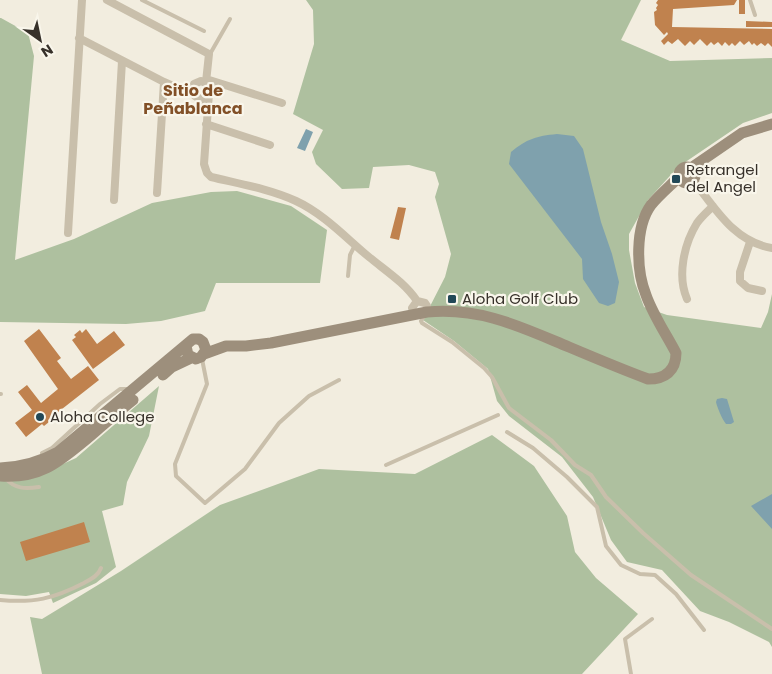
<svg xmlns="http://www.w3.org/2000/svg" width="772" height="674" font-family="Poppins,sans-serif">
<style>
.green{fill:#aec09f}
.water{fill:#7fa1ad}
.building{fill:#c0824e}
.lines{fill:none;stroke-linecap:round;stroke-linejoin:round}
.lane{stroke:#c9bfab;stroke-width:4}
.street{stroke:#c9bfab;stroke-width:8}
.secondary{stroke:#9d8f7c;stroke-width:11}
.poi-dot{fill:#214857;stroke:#f9f6eb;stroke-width:2}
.labels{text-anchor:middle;stroke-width:4.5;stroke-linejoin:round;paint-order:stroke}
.poi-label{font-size:15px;fill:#37312a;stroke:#f9f6eb;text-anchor:start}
.neighbourhood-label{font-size:16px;font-weight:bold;fill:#825027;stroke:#f9f6eb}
</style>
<rect width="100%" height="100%" fill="#f2eddf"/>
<path class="green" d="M306,0H641L621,40L670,61L772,58V113L743,123L678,167L648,200L629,234V250L635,283L644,307L667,315L761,328L768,312L772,294V647L769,642L729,622L700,611L662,570L627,562L611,540L593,497L562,457L509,416L497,401L488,369L454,341L423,320L445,277L451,254L435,197L439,184L435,172L409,165L373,167L369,188L342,189L316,164L312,152L323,130L293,114L314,44L313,10Z
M0,18H1L28,33L34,56L15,260L74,239L152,203L211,192L237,191L291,206L327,230L320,283H216L205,311L161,321L126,324L0,322Z
M159,386L149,436L127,482L123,505L102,511L116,567L96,583L53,603L49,592L26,596L0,594V481L32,478L76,458Z
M492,435L534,466L567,516L575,552L596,578L638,614L582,674H42L30,617L42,619L121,571L220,505L319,469L415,474Z"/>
<path class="water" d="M306,129L313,132L305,151L297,148Z
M557,134L574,136L583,149L601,222L612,254L619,282L615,303L608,306L599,303L583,279L582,259L509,164L511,152C527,139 536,136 557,134Z
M722,398L727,399L734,422L731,424H726C722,419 717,407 716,402L717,399Z
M772,494V529L751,506Z"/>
<path class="building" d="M658,0H737L734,5L673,9L672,27L772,29V47L768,43L765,46L761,43L757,46L754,43L752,45L749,41L744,45L740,41L735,46L732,43L729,46L725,42L722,46L718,42L714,45L711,42L707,46L700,39L694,45L690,41L685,46L678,39L672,44L668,41L664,45L661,41L668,34L667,32L664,35L655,25L654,12L657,10L656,8L658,5L656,3Z
M739,0H745V14H739Z
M746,21L772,22V27H746Z
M398,207L406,208L399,240L390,238Z
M39,329L61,358L57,361L71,379L88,366L99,380L48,420L49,422L44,426L42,424L26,437L15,423L32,410L18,392L27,385L41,403L58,389L24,341Z
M86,329L97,344L114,331L125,345L93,369L72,340L76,337L74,335L80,330L82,333Z
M84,522L90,542L26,561L20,542Z"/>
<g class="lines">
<path class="lane" d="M142,0L204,31
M750,0L755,15
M210,54L230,19
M348,276L350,255L355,245
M425,315L421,321L422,323L452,342L484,368L492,377L509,408L551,440L575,465L591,475L606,497L643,533L691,575L772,629
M202,359L207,384L175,464L176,476L205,503L245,469L279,423L309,396L339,380
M0,394H1
M507,432L533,448L567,477L597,507L606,546L621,565L640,574L655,575L676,594L704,630
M44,458L42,453L52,448L100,404L120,389H129
M386,465L498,415
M5,478C15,489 25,489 39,487
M0,600C34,603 53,599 84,583C91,579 98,576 101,568
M631,674L625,639L652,619"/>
<path class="street" d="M107,0L209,54L206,82
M79,38L164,82L182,90L192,92
M206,79L282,103
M209,93L204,164L207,173L211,177C240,184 270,189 296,201C324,214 346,238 369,257C386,271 405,283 417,301
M200,99L208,96L210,90L208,84L201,81L194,84L192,92L195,96L200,99L207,113
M206,124L270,145
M693,180C715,208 734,242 772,248
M157,193L164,82
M114,200L122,61
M68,233L82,0
M750,242L740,272V281L748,288L762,291
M687,299C677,276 684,244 697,223C701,217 708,211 713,206
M415,315L412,308L417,301L425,303L427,306V312"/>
<path class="secondary" d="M679 175a8 8 0 1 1 16 0a8 8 0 1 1-16 0Z
M691,168L742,133L772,124
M204,354L226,346H246L271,343L427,312C481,307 521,327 569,347C595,358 621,369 648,379C665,379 676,371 676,353C666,334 653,315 646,295C636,270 635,227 651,205C659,195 670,186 679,177
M163,375L172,367L191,358
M0,468C22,467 40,462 58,452L193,339H199L203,342L206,350L201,357L196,359L188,355L186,346
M0,476C41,479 60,461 89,437C103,425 118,412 133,400"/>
</g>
<g class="poi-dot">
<rect x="671" y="174" width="10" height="10" rx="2.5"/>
<rect x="447" y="294" width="10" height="10" rx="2.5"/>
<circle cx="40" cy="417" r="5"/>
</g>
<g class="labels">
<g class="poi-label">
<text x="686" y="175">Retrangel<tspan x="686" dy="17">del Angel</tspan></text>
<text x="462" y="304">Aloha Golf Club</text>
<text x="50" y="422">Aloha College</text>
</g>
<g class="neighbourhood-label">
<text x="193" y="96">Sitio de<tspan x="193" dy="18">Peñablanca</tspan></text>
</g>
</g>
<g transform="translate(40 40) rotate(147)" stroke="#f9f6eb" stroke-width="4" paint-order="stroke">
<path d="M0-4L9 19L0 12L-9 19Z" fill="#37312a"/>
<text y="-8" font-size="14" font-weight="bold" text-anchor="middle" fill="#37312a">N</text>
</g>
</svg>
